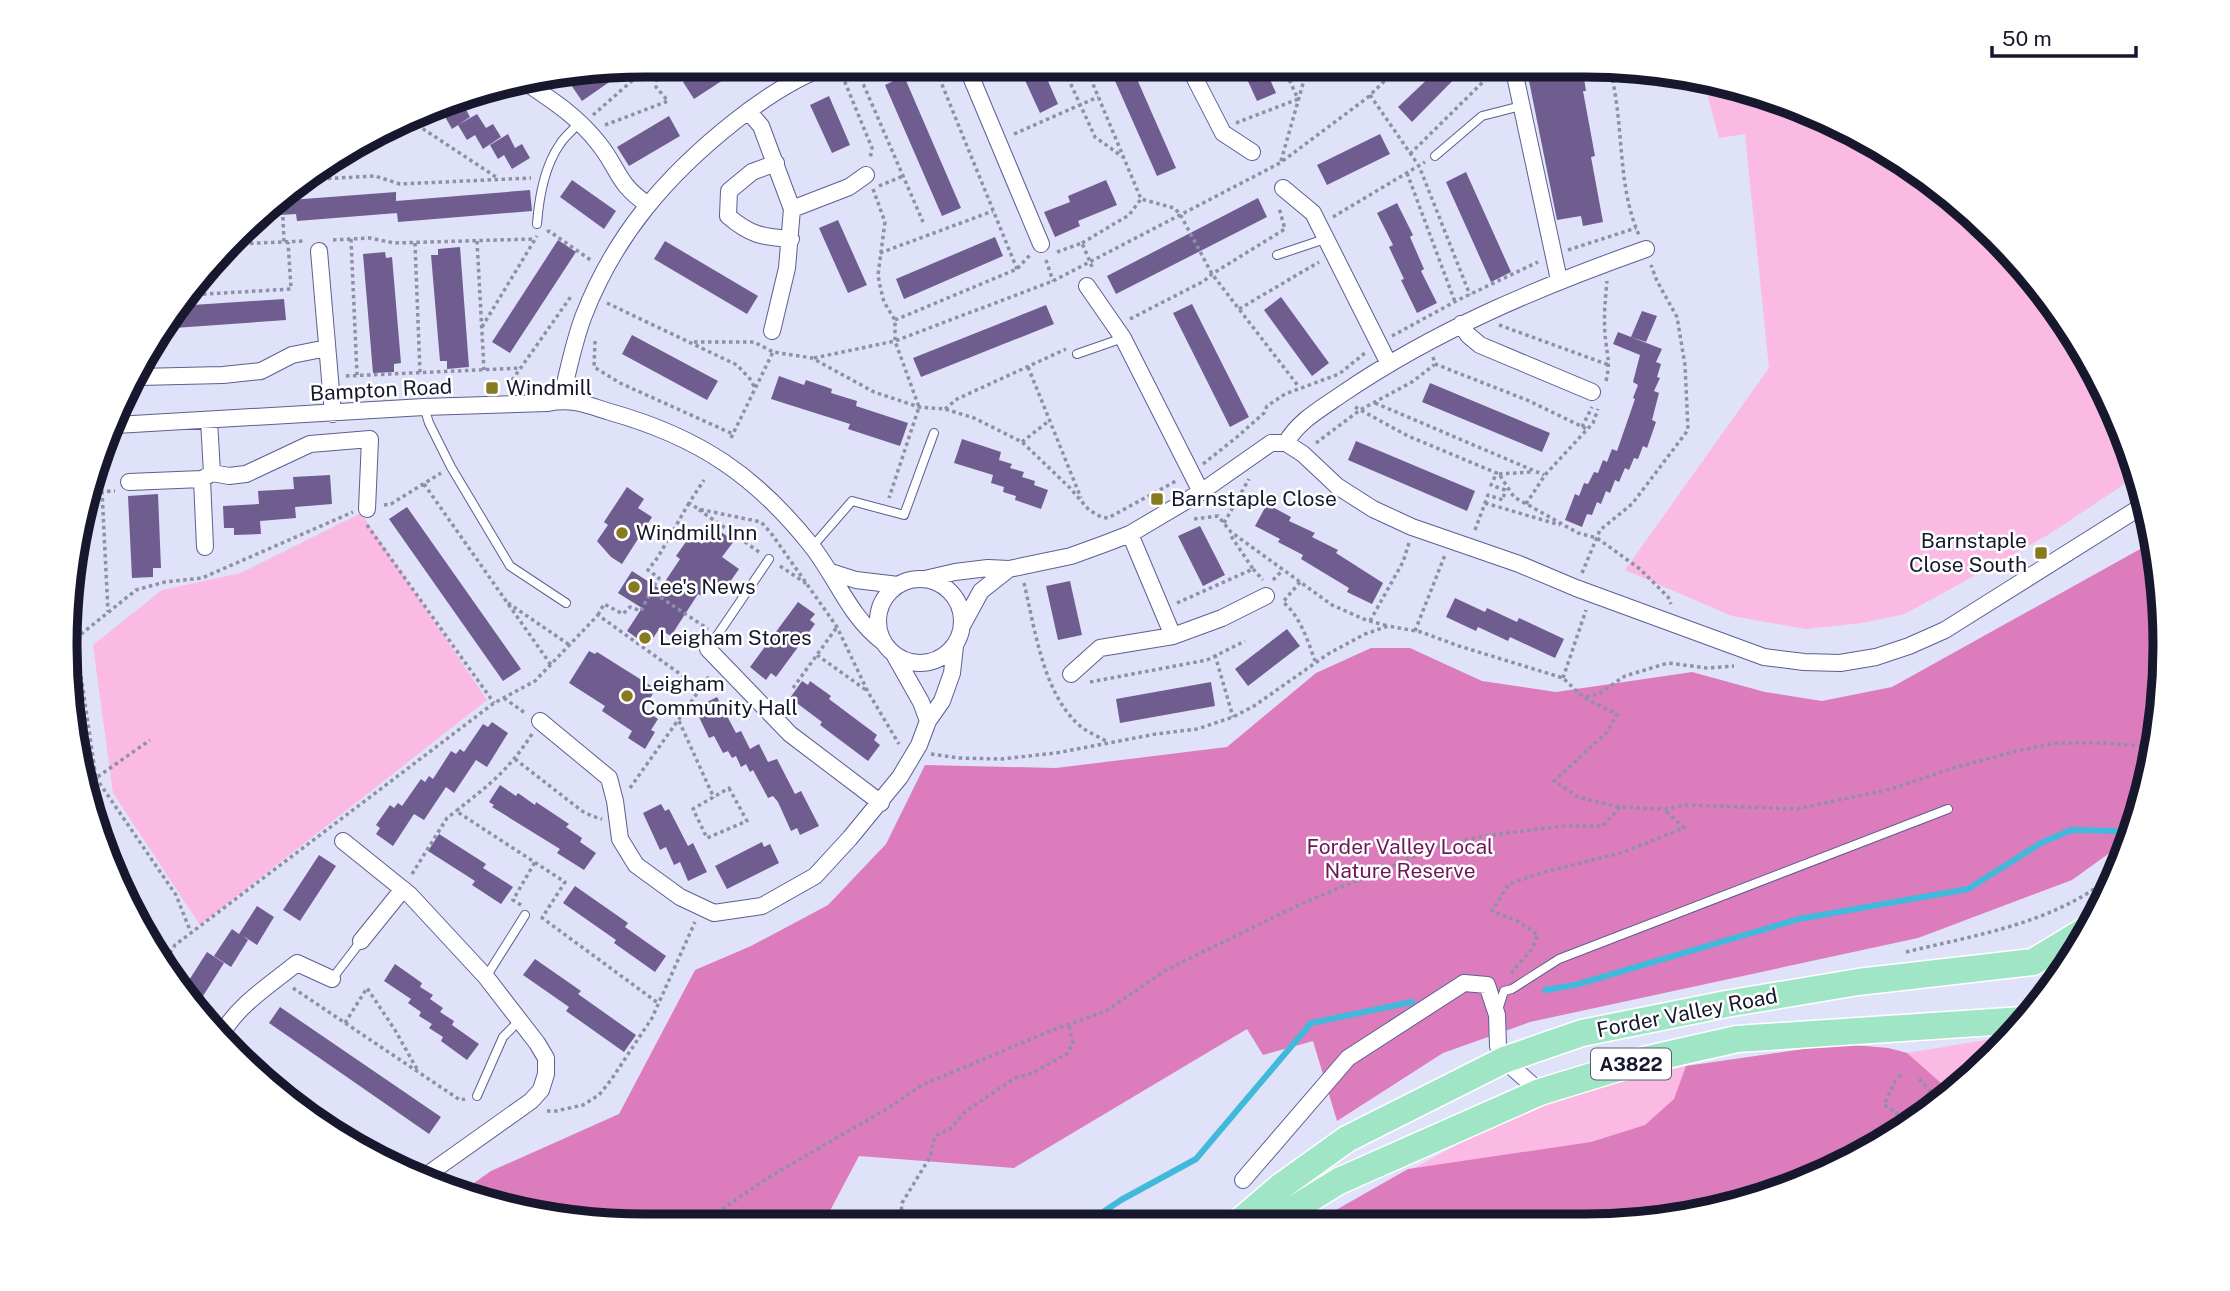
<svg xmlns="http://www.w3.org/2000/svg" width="2230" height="1291" font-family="'Public Sans',sans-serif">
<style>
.green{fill:#fabae3}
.forest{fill:#dd7cbd}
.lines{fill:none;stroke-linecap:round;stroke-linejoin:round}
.stream{stroke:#41b9db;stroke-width:6}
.building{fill:#705d8f}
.lane-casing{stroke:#5c5f91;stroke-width:10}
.street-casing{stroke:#5c5f91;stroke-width:18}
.primary-casing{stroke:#fff;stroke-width:29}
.path{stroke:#8e90a6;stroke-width:3.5;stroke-dasharray:3.5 3.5;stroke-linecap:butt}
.lane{stroke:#fff;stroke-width:8}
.street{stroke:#fff;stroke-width:16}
.primary{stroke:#a0e5c5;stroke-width:26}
.poi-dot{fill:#877a1f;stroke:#fff;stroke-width:2.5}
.labels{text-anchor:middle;stroke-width:5;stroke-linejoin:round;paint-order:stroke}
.shield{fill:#fff;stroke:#5d5d6c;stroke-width:2}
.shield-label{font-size:19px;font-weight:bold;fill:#17182d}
.poi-label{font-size:21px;fill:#17182d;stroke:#fff;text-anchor:start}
.street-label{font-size:21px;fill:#17182d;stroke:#fff}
.park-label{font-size:21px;fill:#6e1757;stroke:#fff}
.rim{fill:none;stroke:#17182d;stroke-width:9}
</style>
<rect width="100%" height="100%" fill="#dfe2f9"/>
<path class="green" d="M1703,79L1735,85L1875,143L1968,209L2045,292L2106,389L2138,475L2048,535L1905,614L1862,623L1806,629L1732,616L1625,570L1769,368L1745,134L1719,138Z
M361,513L487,700L200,925L113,793L93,645L162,590L241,573Z
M2010,1036L1995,1056L1907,1129L1772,1195L1660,1221L1313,1223L1486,1129L1544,1102L1686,1066L1811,1048L1852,1045L1888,1048L1907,1053Z"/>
<path class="forest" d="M2154,544L2164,608L2160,722L2136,825L2122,844L2072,880L1918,938L1530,1022L1443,1053L1337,1121L1313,1041L1263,1055L1247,1029L1014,1168L859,1156L823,1224L608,1225L495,1206L461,1192L491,1171L619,1114L695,970L751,946L828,905L886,844L925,765L1056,768L1227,747L1316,673L1371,648H1410L1482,681L1556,692L1692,672L1765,692L1822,701L1892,687L2142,548Z
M1852,1045L1888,1048L1907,1053L1951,1092L1907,1129L1772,1195L1660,1221L1313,1223L1408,1169L1591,1142L1645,1125L1674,1099L1686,1066L1811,1048Z"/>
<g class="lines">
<path class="stream" d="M1545,990L1575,985L1799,919L1968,889L2041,843L2071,830L2127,831
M1087,1223L1121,1200L1196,1159L1311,1023L1412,1002"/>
</g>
<path class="building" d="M709,65H746L694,99L683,82Z
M1018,65H1041L1058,104L1040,113Z
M1108,65H1129L1133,70L1176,168L1157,176Z
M1241,66H1264L1276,93L1257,101Z
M1427,66H1467L1412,122L1398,107L1434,73Z
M1526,66H1582L1586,91H1583L1595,156L1591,157L1603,222L1583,226L1581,216L1557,220Z
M631,67L582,101L569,82L578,76Z
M904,76L961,208L942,216L885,85Z
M829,96L850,145L832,153L810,105Z
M463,104L470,117L452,129L444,115Z
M477,114L486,128L493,124L501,137L483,149L475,135L467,140L458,125Z
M669,116L680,136L629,166L617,147Z
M508,134L515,148L522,144L530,158L512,169L504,155L498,159L490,145Z
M1380,134L1390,154L1327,185L1317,165Z
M1466,172L1511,272L1491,282L1446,182Z
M572,180L616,211L604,229L560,197Z
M1106,180L1117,205L1078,221L1080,226L1055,237L1044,212L1070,202L1068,196Z
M530,190L532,211L398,222L396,204L397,213L297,221L296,214L262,216L277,201L396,192V201Z
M1258,198L1267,217L1116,294L1107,276Z
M1397,203L1413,235L1410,237L1424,269L1421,271L1437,303L1417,313L1401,280L1404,279L1389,247L1393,245L1377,213Z
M838,220L867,285L848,293L819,228Z
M995,237L1003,256L904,299L896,279Z
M558,240L576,252L510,353L492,342Z
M665,241L758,296L747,314L654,259Z
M460,247L469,367L447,369V361H440L431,255H438V249Z
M385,252L386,258L392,257L401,363L394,364V372L373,373L363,254Z
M1281,297L1329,363L1312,376L1264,310Z
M284,299L286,320L160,329L178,306Z
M1192,304L1249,417L1230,427L1173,313Z
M1046,305L1054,324L921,377L913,358Z
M1642,311L1657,316L1646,342L1631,337Z
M1618,332L1662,349L1656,362L1661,364L1657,377L1660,378L1654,391L1659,393L1652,420L1656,422L1647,448L1643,446L1638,459L1634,458L1629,470L1625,468L1619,482L1615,480L1610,493L1606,491L1601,504L1597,502L1592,515L1587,514L1582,527L1565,520L1575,494L1579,496L1584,483L1588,484L1594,472L1598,473L1603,460L1607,462L1612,449L1617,451L1635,399L1633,398L1638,385L1633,382L1640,355L1613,344Z
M632,335L718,381L707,400L622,354Z
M779,376L804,385L806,380L832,389L831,393L857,401L856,406L908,423L900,446L848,429L850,424L771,399Z
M1430,383L1550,433L1542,452L1422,402Z
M962,439L1001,452L999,460L1012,464L1010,468L1024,472L1022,477L1035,481L1034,485L1048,490L1041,509L1015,500L1016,496L1003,492L1004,487L991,483L993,475L954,463Z
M1356,441L1475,491L1467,511L1348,460Z
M330,475L332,504L295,507L296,518L260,521L261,534L234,535V528H224L223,506L259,504L258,491L294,489L293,477Z
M627,487L644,499L638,508L652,517L622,564L611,557L597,541L608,525L604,522Z
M158,494L161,568H153V577L132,578L128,496Z
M1267,504L1291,517L1289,521L1315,533L1312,537L1338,550L1336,553L1383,583L1372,604L1347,592L1349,588L1301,559L1303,555L1278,542L1280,539L1255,526Z
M407,507L521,669L503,681L389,519Z
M1200,526L1225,575L1203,586L1178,536Z
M714,527L734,541L722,557L739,569L725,589L713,580L702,596L698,594L671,636L659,629L648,646L627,631L642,608L618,593L632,571L660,589L680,559L676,556L690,536L702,544Z
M1070,581L1082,635L1058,640L1046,586Z
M1455,598L1485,612L1487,608L1517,622L1519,618L1564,639L1555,658L1510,637L1508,641L1478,627L1476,631L1446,617Z
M798,602L815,614L810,620L815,624L776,677L771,673L766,680L750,667Z
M1287,629L1300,646L1248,686L1235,669Z
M589,651L595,654L597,652L656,689L643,709L658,719L651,730L655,732L645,749L628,738L632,731L602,711L605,706L569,683Z
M802,681L808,685L810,681L831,696L829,699L877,735L874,740L880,745L868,761L820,725L822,722L790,698Z
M1211,682L1215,706L1120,723L1116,699Z
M717,697L736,733L741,731L750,749L759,744L768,762L777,759L795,794L801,791L819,826L800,835L797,828L791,831L778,802L773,796L768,798L753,770L750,772L746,764L741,767L736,756L732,758L728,751L723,753L714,736L709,738L698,715L702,712L699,706Z
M492,722L508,733L487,767L476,760L454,793L446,787L424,820L414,814L393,846L376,834L380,828L376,825L390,805L394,808L398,803L402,806L421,779L425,782L429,776L433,779L451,751L456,754L460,749L464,752L483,724L488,727Z
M500,785L516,796L518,793L535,805L536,802L569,824L566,827L582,838L580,842L596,853L584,870L557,853L560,849L492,807L494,805L489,802Z
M661,804L665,811L669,809L688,846L693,843L707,872L688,881L680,862L674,865L666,847L660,850L643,813Z
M439,834L486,864L483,868L513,887L501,904L472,885L475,881L428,851Z
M762,842L764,847L770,844L779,863L727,889L715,866Z
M319,855L336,866L300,921L283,910Z
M575,886L628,923L625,927L666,956L655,972L614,943L616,940L563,903Z
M257,906L274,917L257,945L243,936L248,940L231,967L214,956L232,929L239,934Z
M207,952L224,963L196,1007L184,988Z
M535,959L581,991L578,994L636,1035L624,1052L566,1011L569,1007L523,975Z
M395,964L422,983L420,987L433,995L430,999L443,1008L440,1012L454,1021L452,1025L479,1044L467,1060L441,1041L443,1037L429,1028L432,1024L419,1016L421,1012L408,1003L411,999L384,981Z
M280,1007L441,1117L429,1134L269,1023Z"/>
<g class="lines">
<defs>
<path id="lane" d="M1435,156L1482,116L1521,106
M537,224C539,197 544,167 560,144C565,136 573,130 579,123
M1277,255L1325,239
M1077,354L1123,338
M424,407L429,423L451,467L510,566L566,603
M812,547L852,501L904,515L934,433
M708,649L769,559
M486,977L525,915
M332,979L361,941
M1498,1010L1504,991L1512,989L1559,959L1948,809
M477,1096L503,1037L519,1021"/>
<path id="street" d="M966,65L1041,244
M1188,65L1223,133L1252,152
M1513,66L1559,280
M528,84C555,102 579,118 599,144C619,169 617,184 647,204
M748,111L761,126L792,209L787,268L772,331
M776,163L752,172L729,191L728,216C750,235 762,237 791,239
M1283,188L1313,213L1389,364
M792,209L849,187L866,175
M319,251L333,414
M1087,286L1123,338L1201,492
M1461,324L1468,335L1480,345L1592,392
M138,377L223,375L261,371L292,355L327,348
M566,399L564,387C570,363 575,338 584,315C615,235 667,175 734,122C764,98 794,78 830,65
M209,420L212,473
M116,425L424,407L548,403C572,398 587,405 610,412C699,437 757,476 814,549C838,581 850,617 883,642
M1286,443C1298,421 1322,408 1342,394C1436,330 1539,287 1646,249
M202,479L205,547
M129,482L202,479L212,473L229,476L246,474L310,444L370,439L367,509
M1130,534L1173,636
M831,572L856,580L898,585
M878 621a42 42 0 1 1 84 0a42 42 0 1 1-84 0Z
M925,579L955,572L988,568L1009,569L1071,556L1104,544L1130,534L1201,492L1271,443H1286L1303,454L1337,486L1373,509L1412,527L1519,564L1576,588L1764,657L1804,662L1840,663L1876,657L1909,646L1945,630L2147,503
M963,624L981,591L1009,569
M708,649L790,734L881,803
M895,656L921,702L928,721
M1071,674L1100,648L1173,636L1222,618L1266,596
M540,721L609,778L615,801L620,839L636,865L680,897L714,913L762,906L815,876L850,838L900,777L919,745L928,721L942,701L952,673L955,646
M343,841L410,895L486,977L537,1043L546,1058V1074L541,1090L531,1101L424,1177
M361,941L403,889
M220,1037C236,1006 270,985 297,963L332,979
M1243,1180L1348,1058L1464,983L1487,985L1497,1015L1498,1046L1504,1060L1540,1092"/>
<path id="primary" d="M1238,1223L1280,1187L1347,1139L1504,1060L1582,1033L1726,1004L1858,982L2033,962L2091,927
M1271,1223L1339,1181L1540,1092L1644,1060L1737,1039L2023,1020"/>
</defs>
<use href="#lane" class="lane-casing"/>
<use href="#street" class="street-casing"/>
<use href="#primary" class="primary-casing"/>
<path class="path" d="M855,65L923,222
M934,65L1017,269
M1062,65L1095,137L1123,157
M1085,65L1141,199L1174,208L1180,214L1212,274L1299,387
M1609,66C1625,121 1616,184 1639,235
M842,75L872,148L870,159
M1370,95L1419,166L1470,295
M593,115L650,65
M411,121L496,177
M1236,123L1298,99L1283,66
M605,125L668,101L656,87L658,70L663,65
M1014,134L1098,97
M1410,154L1488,77L1485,66
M1281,161L1308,66
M1407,173L1455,302
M300,180L375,176L400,184L531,178
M879,186L903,176
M873,189L885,222L878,275L880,286L884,302L895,320V341L919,407L889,498
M282,196L284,242
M1333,217L1425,162
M547,232L549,231L592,261
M351,239L357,375
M333,240L370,238L394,243L534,239
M477,241L484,370
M415,243L420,373
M1082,243L1129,215L1141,199
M236,244L304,241
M1568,250L1636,228
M1057,252L1082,243L1093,269
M880,253L993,211
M1046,260L1053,281
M189,295L291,289L288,242
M607,303L737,365L750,379L755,388
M1239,309L1319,262
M1130,319L1204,281L1212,274L1285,229L1279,208
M895,320L1017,269L1030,255
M1499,325L1609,365
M482,327L537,236
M1392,336L1458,300L1538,262
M595,341L594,367L620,383L733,434
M694,342H754L773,352
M1433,357L1435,364L1527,400L1587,429
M814,358L895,341L1053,281L1280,163L1367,98L1400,66
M1028,367L1081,498
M346,376L521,368
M1606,381C1610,364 1608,359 1606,343C1603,322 1605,302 1607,281
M508,386L572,295
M1375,403L1544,475
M1355,407L1408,436L1499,474L1514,497L1578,533L1597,538L1640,569L1668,597L1671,604
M945,409L957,399L1066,349
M1582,427L1592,407
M731,438L773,352L812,358L874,392L919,407L945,409L974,418L1022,442L1070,488L1089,510L1101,517L1108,518L1176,481
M1022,442L1050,420
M1316,443L1360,410L1412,382L1434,365
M1203,464L1237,437L1264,413L1267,406L1285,394L1339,374L1365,353
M1499,474L1532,472
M424,484L551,665
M102,491L108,612
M86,492L115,491
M689,503L658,557L648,570L659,578L651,591L708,629
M1485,503L1560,525
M1526,504L1545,475L1593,423L1598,409
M384,505L391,504L441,473
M697,508L689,503L704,480
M1194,519L1218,516L1231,532L1332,605L1366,620L1388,626
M1224,523L1249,479
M367,525L494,703
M1475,530L1488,495L1503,500L1505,490L1491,485L1497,472
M759,552L698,509L761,522L771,533L837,627L868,692L899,744
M780,566L807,584
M1253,569L1263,580
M1582,573L1600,530L1632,504L1688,430L1685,365L1677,317L1657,281L1651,265
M1273,580L1283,570
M1300,582L1283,602C1300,616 1308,641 1315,661
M1024,583C1035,629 1043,693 1079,725C1087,732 1099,737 1108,742
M508,603L571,646
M1177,603L1253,569L1231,536V533
M598,615L604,604L623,614L630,607L641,611L651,591
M1370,621L1403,562L1409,543
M1415,631L1445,555
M74,642L78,655L96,778L150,740
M70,643L136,590L165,582L202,578L353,512
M817,655L866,690
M1215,655L1233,717
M1563,678L1586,610
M1090,682L1207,660L1245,641
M793,688L837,627
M1586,697L1600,693L1625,676L1668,663L1707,668L1734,666
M504,698L525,713
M679,721L714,798
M532,734C508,771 490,784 456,811L565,882L542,918
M931,754L959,758L1001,759L1056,753L1156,734L1197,729L1233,717L1254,706L1328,654L1365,634L1388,626L1421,632L1459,646L1563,678L1584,698L1617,714L1607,732L1554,781L1580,798L1620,807L1664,809L1686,805L1797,809L1891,789L1957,767L2017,751L2056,743H2107L2154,747
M515,759L582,811L592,816L602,819
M89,782L96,778L176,895L191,933
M630,788L710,675
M729,788L747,821L707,838L693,809Z
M412,874L447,818L456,811
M521,905L513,900L535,862
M541,917L658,1003
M1906,952C1980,934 2057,923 2117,872
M166,959L175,945L494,703L535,681L598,615L701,689
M1511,973L1532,949L1538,935L1519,922L1492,911L1509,884L1544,872L1621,853L1684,828L1664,809
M293,988L460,1100L465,1099
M345,1023L367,988L395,1030L418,1071
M1919,1079L1940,1101
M547,1111H556L583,1105L599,1095L611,1080L652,1018L695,922
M1892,1136L1897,1113L1884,1105L1895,1081L1901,1075
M900,1224L902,1203L930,1157L935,1136L950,1129L966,1111L1015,1078L1033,1073L1068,1053L1073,1043L1069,1025
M699,1225L766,1179L893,1105L920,1086L1050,1031L1106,1011L1166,970L1303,903L1440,846L1484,836L1562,826H1603L1620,807"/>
<use href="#lane" class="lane"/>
<use href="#street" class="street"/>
<use href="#primary" class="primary"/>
</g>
<g class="poi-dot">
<rect x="485" y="381" width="14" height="14" rx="3.5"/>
<rect x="1150" y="492" width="14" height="14" rx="3.5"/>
<circle cx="622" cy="533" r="7"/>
<rect x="2034" y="546" width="14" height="14" rx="3.5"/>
<circle cx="634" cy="587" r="7"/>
<circle cx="645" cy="638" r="7"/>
<circle cx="627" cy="696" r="7"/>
</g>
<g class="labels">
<rect class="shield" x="1591" y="1048.5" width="80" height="31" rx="5"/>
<g class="shield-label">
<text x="1631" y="1071">A3822</text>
</g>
<g class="poi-label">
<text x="506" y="395">Windmill</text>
<text x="1171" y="506">Barnstaple Close</text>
<text x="636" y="540">Windmill Inn</text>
<text x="2027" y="548" text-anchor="end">Barnstaple<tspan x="2027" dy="24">Close South</tspan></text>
<text x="648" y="594">Lee's News</text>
<text x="659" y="645">Leigham Stores</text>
<text x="641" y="691">Leigham<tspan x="641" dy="24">Community Hall</tspan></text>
</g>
<g class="street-label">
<text transform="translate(381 390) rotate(-3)" y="7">Bampton Road</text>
<text transform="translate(1687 1013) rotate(-11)" y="7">Forder Valley Road</text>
</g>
<g class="park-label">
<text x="1400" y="854">Forder Valley Local<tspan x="1400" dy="24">Nature Reserve</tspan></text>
</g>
</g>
<path d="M0 0H2230V1291H0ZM645 77H1585A568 568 0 0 1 2153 645V646A568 568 0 0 1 1585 1214H645A568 568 0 0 1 77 646V645A568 568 0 0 1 645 77Z" fill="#fff" fill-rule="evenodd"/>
<path class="rim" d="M645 77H1585A568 568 0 0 1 2153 645V646A568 568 0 0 1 1585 1214H645A568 568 0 0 1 77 646V645A568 568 0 0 1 645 77Z"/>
<path d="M1992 46v10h144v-10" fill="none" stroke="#17182d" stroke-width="3.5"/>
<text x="2002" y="46" font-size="21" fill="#17182d" stroke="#ffffff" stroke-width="5" paint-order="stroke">50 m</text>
</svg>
